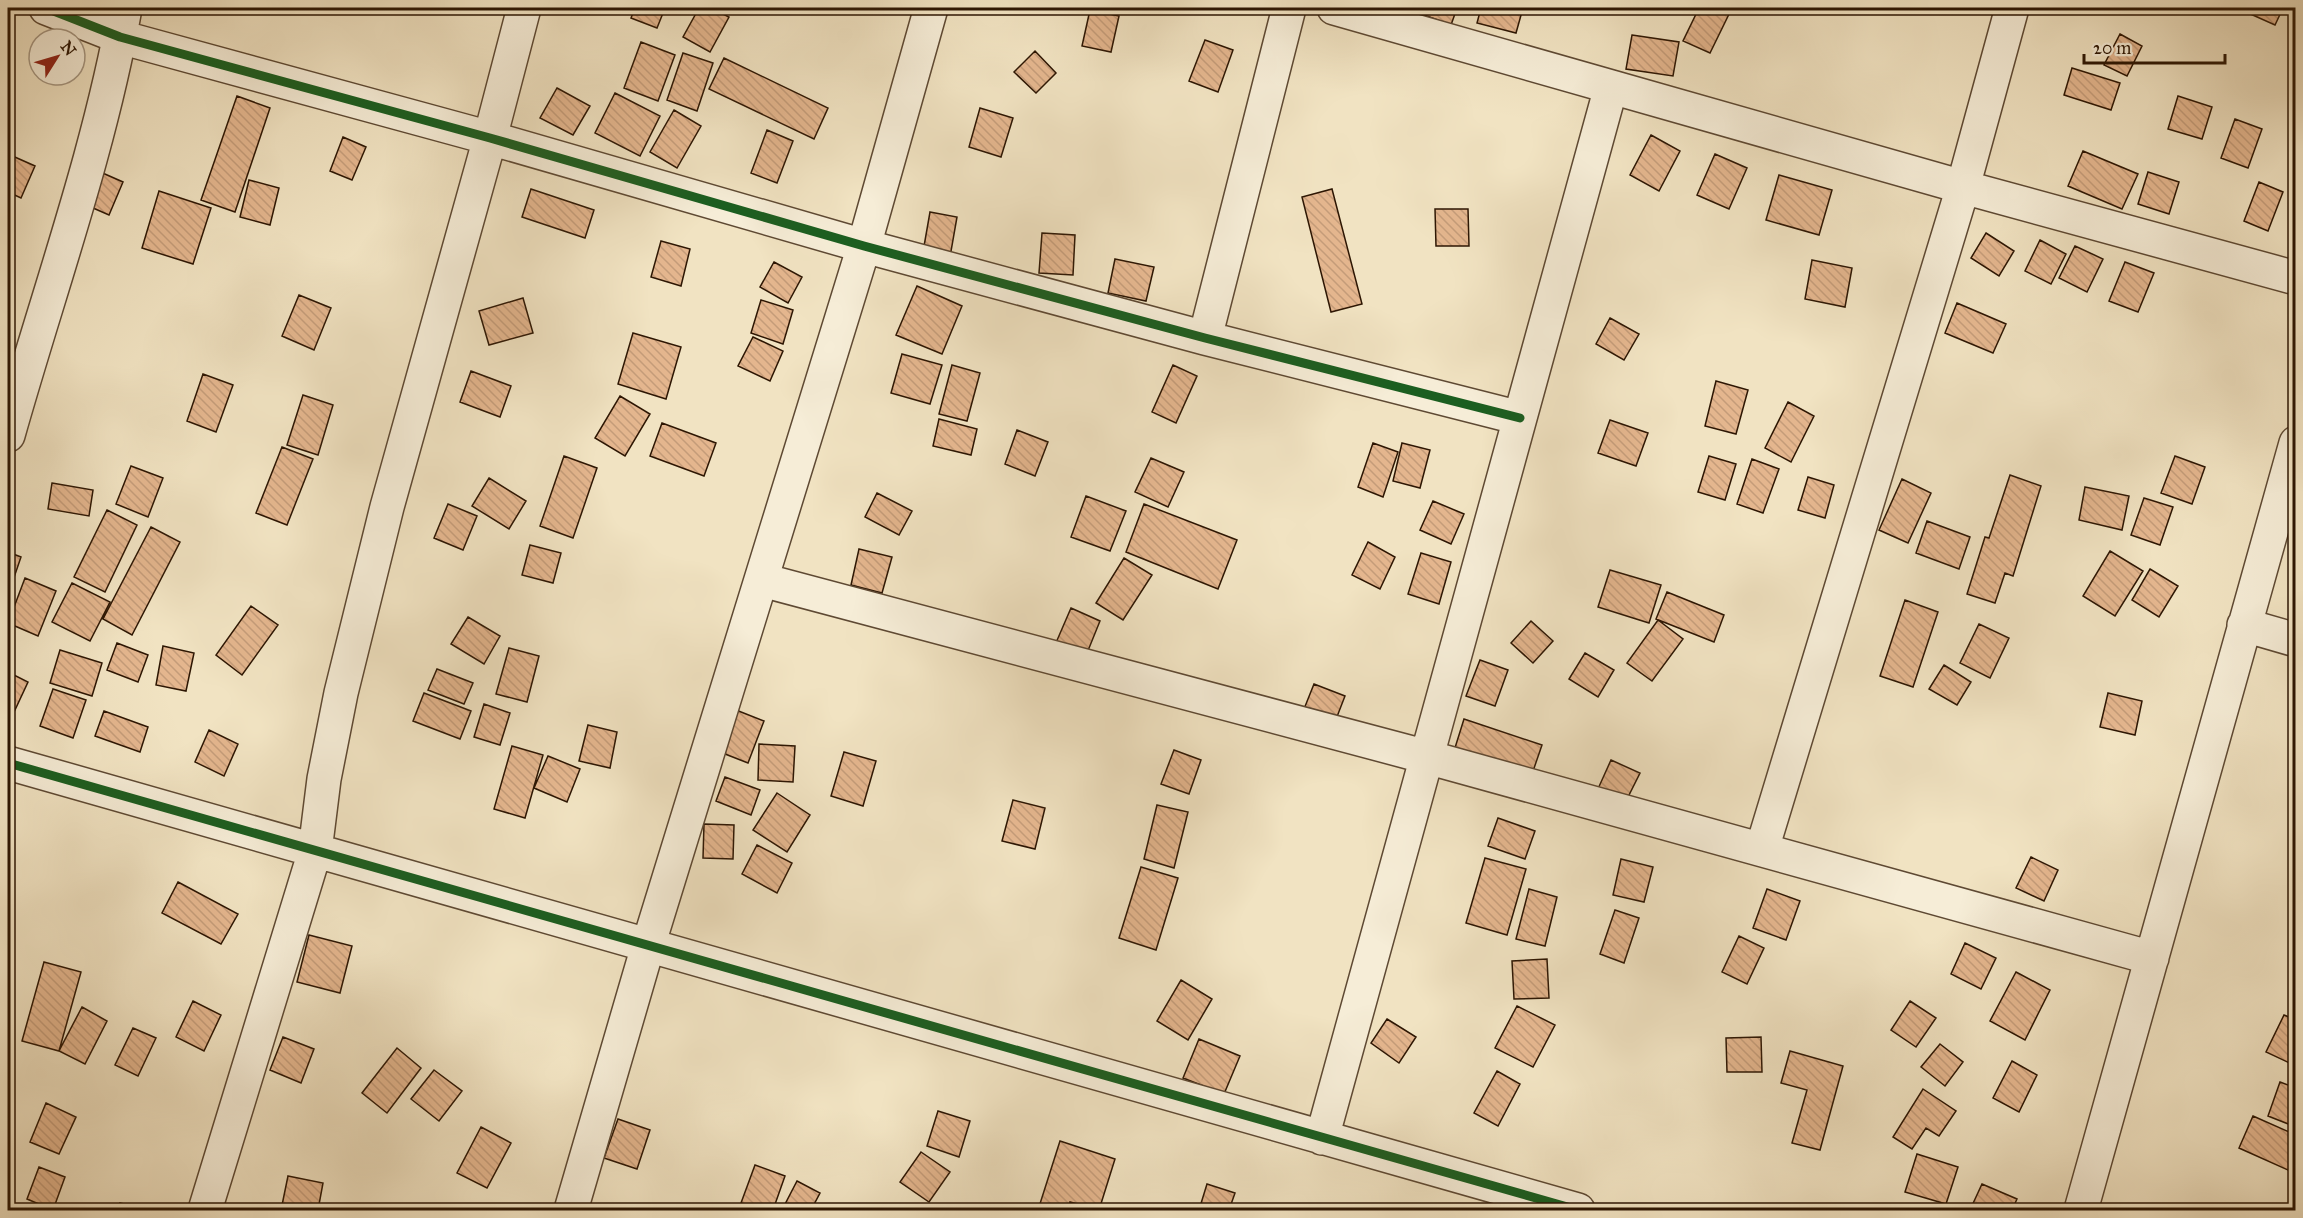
<svg xmlns="http://www.w3.org/2000/svg" width="2303" height="1218" font-family="'IM FELL Great Primer',serif">
<style>
.building{fill:url(#building-back-hatch);stroke:#2d1603;stroke-width:1.5}
.lines{fill:none;stroke-linecap:round;stroke-linejoin:round}
.street-casing{stroke:#5e4933;stroke-width:36}
.street{stroke:#f6edd7;stroke-width:33}
.cycleway-casing{stroke:#f6edd7;stroke-width:13}
.cycleway{stroke:#1b5e20;stroke-width:9}
</style>
<defs>
<pattern id="building-back-hatch" width="6" height="6" patternUnits="userSpaceOnUse" patternTransform="scale(1.5)"><rect width="6" height="6" fill="#e4b68e"/><path d="M-1 5l2 2M0 0l6 6M5-1l2 2" fill="none" stroke="#c49c79"/></pattern>
</defs>
<rect width="100%" height="100%" fill="#f1e3c2"/>
<filter id="stains"><feTurbulence type="fractalNoise" baseFrequency=".00333" numOctaves="4"/><feColorMatrix values="0 0 0 0 .2 0 0 0 0 .09 0 0 0 0 .02 0 0 0 .5 -.17"/></filter>
<radialGradient id="worn" r=".72"><stop offset=".6" stop-color="#630" stop-opacity="0"/><stop offset="1" stop-color="#630" stop-opacity=".3"/></radialGradient>
<path class="building" d="M635,8H665L657,28L631,18Z
M699,8H711L729,17L710,52L683,37Z
M1417,8H1457L1451,25L1416,12Z
M1481,8H1523L1516,33L1477,23Z
M1699,8H1732L1710,53L1683,41Z
M2237,8H2283L2275,25Z
M1090,10L1119,16L1111,52L1082,46Z
M2120,34L2142,46L2127,76L2104,65Z
M1632,35L1679,42L1673,76L1626,69Z
M1205,40L1233,50L1218,92L1189,81Z
M641,42L675,55L658,101L624,88Z
M1035,51L1056,73L1036,93L1014,72Z
M683,53L713,63L697,111L667,100Z
M724,58L828,108L814,139L709,89Z
M2072,68L2120,83L2111,110L2064,95Z
M557,88L590,106L573,135L540,118Z
M615,93L660,116L640,156L595,133Z
M237,96L270,108L235,212L201,200Z
M2178,96L2212,107L2202,139L2168,129Z
M980,108L1013,118L1001,157L969,147Z
M674,110L701,126L677,168L650,152Z
M2235,119L2262,129L2248,168L2221,158Z
M767,130L793,141L777,183L751,173Z
M1651,135L1680,151L1659,191L1630,175Z
M343,137L366,147L352,180L330,171Z
M2083,151L2138,174L2122,209L2068,186Z
M8,154L35,166L21,198L8,192Z
M1715,154L1747,168L1729,209L1697,195Z
M98,171L123,182L109,215L84,204Z
M2148,172L2179,182L2169,214L2138,204Z
M1779,175L1832,190L1819,235L1766,220Z
M249,180L279,188L270,225L240,217Z
M2259,182L2283,192L2268,231L2244,221Z
M531,189L594,210L585,238L522,217Z
M1332,189L1362,304L1331,312L1302,197Z
M159,191L211,208L193,264L142,248Z
M1435,209H1468L1469,246H1436Z
M930,212L957,217L950,257L923,252Z
M1042,233L1075,235L1073,275L1039,273Z
M1986,233L2014,251L1999,276L1971,258Z
M2040,240L2066,254L2051,284L2025,271Z
M661,241L690,249L681,286L651,277Z
M2075,246L2103,259L2087,292L2059,278Z
M1115,259L1154,267L1146,301L1108,293Z
M1812,260L1852,268L1845,307L1805,299Z
M774,262L802,277L788,303L760,287Z
M2125,262L2154,273L2138,312L2109,301Z
M917,286L962,306L942,354L896,335Z
M299,295L331,308L314,350L282,336Z
M523,298L533,333L489,345L479,311Z
M761,300L793,310L783,344L751,333Z
M1957,303L2006,324L1993,353L1945,333Z
M1610,318L1639,334L1624,360L1596,344Z
M633,333L681,347L666,399L618,384Z
M753,337L783,351L770,381L738,366Z
M902,354L942,365L930,404L891,393Z
M952,365L980,373L967,421L939,414Z
M1173,365L1197,376L1176,423L1152,412Z
M471,371L511,386L500,417L460,402Z
M203,374L233,385L216,432L187,421Z
M1716,381L1748,390L1736,434L1705,426Z
M303,395L333,405L318,455L287,445Z
M620,396L650,414L625,456L595,438Z
M1788,402L1814,416L1791,462L1765,448Z
M939,419L977,429L971,455L933,446Z
M1610,420L1648,433L1636,466L1598,453Z
M662,423L716,443L704,476L650,456Z
M1017,430L1048,442L1035,476L1005,464Z
M1373,443L1398,452L1383,497L1358,487Z
M1402,443L1430,450L1420,488L1393,481Z
M282,447L313,459L287,525L256,513Z
M564,456L597,468L573,538L540,526Z
M1709,456L1736,464L1725,500L1698,492Z
M2175,456L2205,467L2192,504L2161,493Z
M1151,458L1184,472L1168,507L1135,492Z
M1752,459L1779,469L1763,513L1737,504Z
M131,466L163,478L148,517L116,504Z
M2010,475L2041,486L2013,576L2005,573L1995,603L1967,594L1985,537L1989,538Z
M1808,477L1834,485L1825,518L1798,510Z
M489,478L526,501L509,529L472,506Z
M1902,479L1931,493L1908,543L1879,530Z
M52,483L93,490L89,516L48,509Z
M2085,487L2129,496L2122,530L2079,520Z
M877,493L912,511L899,535L865,517Z
M1086,496L1126,511L1110,551L1071,537Z
M2144,498L2173,507L2160,545L2131,535Z
M1433,501L1464,514L1451,544L1420,530Z
M448,504L477,516L463,550L434,538Z
M1144,504L1237,540L1218,589L1126,552Z
M107,510L137,525L105,592L74,577Z
M1927,521L1970,537L1959,569L1916,553Z
M151,527L180,542L132,635L103,619Z
M1368,542L1395,557L1380,589L1352,575Z
M530,545L561,553L553,583L522,575Z
M859,549L892,557L882,593L851,585Z
M2110,551L2143,571L2115,616L2083,596Z
M8,552L21,557L8,595Z
M1421,553L1451,562L1439,604L1408,594Z
M1124,558L1152,575L1123,620L1096,603Z
M2150,569L2178,586L2159,617L2132,600Z
M1610,570L1661,585L1649,623L1598,607Z
M25,578L56,591L38,636L8,623Z
M72,583L110,602L90,641L52,622Z
M1667,592L1724,615L1714,642L1656,619Z
M1905,600L1938,612L1913,687L1880,676Z
M251,606L278,625L242,675L216,655Z
M1071,608L1100,621L1085,658L1055,645Z
M468,617L500,636L484,664L451,644Z
M1658,620L1683,639L1652,681L1627,663Z
M1531,621L1553,641L1533,663L1511,643Z
M1979,624L2009,638L1990,678L1960,663Z
M117,643L148,655L138,682L107,670Z
M163,646L194,653L186,691L156,685Z
M509,648L539,656L527,702L496,694Z
M60,650L102,663L92,696L50,683Z
M1585,653L1614,670L1598,697L1569,679Z
M1480,660L1508,670L1495,706L1466,696Z
M1944,665L1971,682L1957,705L1929,689Z
M437,669L473,683L464,704L428,690Z
M8,672L28,682L8,725Z
M1314,684L1345,696L1333,727L1302,714Z
M53,689L86,700L73,738L40,726Z
M424,693L471,711L460,739L413,721Z
M2108,693L2142,701L2135,735L2100,727Z
M484,704L510,713L500,745L474,737Z
M736,710L764,721L748,763L720,752Z
M104,711L148,727L140,752L95,736Z
M1464,719L1542,745L1531,777L1454,751Z
M588,725L617,732L610,768L579,761Z
M209,730L238,744L224,776L195,762Z
M759,744L795,746L793,782L758,780Z
M512,746L543,755L525,818L494,809Z
M1174,750L1201,760L1189,794L1161,784Z
M844,752L876,761L863,806L831,796Z
M548,756L580,769L567,802L534,788Z
M1611,760L1640,773L1625,803L1597,791Z
M725,777L760,790L751,815L716,801Z
M777,793L810,815L787,852L753,830Z
M1013,800L1045,808L1035,849L1002,841Z
M1157,805L1188,812L1174,868L1144,859Z
M1498,818L1535,831L1525,859L1488,846Z
M704,824L734,825L733,859L703,858Z
M757,845L792,863L777,893L742,874Z
M2031,857L2058,870L2044,901L2016,888Z
M1485,858L1526,869L1507,935L1466,923Z
M1621,859L1653,867L1644,902L1613,895Z
M1141,867L1178,878L1156,950L1119,938Z
M178,882L238,914L221,944L162,913Z
M1529,889L1557,897L1545,946L1516,939Z
M1767,889L1800,901L1786,940L1753,928Z
M1615,910L1639,918L1624,963L1600,954Z
M309,935L352,946L340,993L297,982Z
M1739,936L1764,948L1747,984L1722,972Z
M1965,943L1996,958L1981,989L1951,974Z
M1547,959L1549,998L1514,999L1512,961Z
M44,962L81,972L59,1051L22,1041Z
M2016,972L2050,990L2025,1040L1990,1021Z
M1181,980L1212,999L1188,1040L1157,1021Z
M193,1001L221,1015L204,1051L176,1037Z
M1910,1001L1936,1018L1916,1047L1891,1030Z
M1517,1006L1555,1025L1533,1067L1495,1048Z
M82,1007L107,1021L85,1064L59,1051Z
M2284,1015L2296,1020V1066L2266,1052Z
M1387,1019L1416,1037L1399,1063L1371,1043Z
M133,1028L156,1038L138,1076L115,1065Z
M283,1037L314,1049L301,1083L270,1070Z
M1761,1037L1762,1072H1727L1726,1038Z
M1199,1039L1240,1056L1224,1094L1183,1078Z
M1940,1044L1963,1062L1945,1086L1921,1067Z
M397,1048L421,1068L387,1113L362,1093Z
M1790,1051L1843,1066L1820,1150L1792,1143L1807,1090L1781,1083Z
M2012,1061L2037,1075L2019,1112L1993,1098Z
M434,1070L462,1091L439,1121L411,1099Z
M1497,1071L1520,1084L1498,1126L1474,1113Z
M2280,1082L2296,1088V1127L2268,1116Z
M1923,1089L1956,1111L1939,1136L1926,1128L1912,1149L1893,1137Z
M46,1103L76,1117L59,1154L30,1142Z
M938,1111L970,1121L959,1157L927,1146Z
M2253,1116L2296,1135V1153L2288,1170L2239,1148Z
M618,1119L650,1130L637,1169L604,1158Z
M481,1127L511,1143L487,1188L457,1173Z
M1060,1141L1115,1159L1099,1210L1070,1202L1068,1210H1038Z
M921,1152L950,1172L929,1202L900,1182Z
M1917,1154L1958,1167L1946,1204L1905,1192Z
M755,1165L785,1176L773,1210H764L741,1203Z
M39,1167L65,1177L53,1210L27,1199Z
M288,1176L323,1183L318,1210H281Z
M797,1181L820,1193L811,1210H782Z
M1207,1184L1235,1193L1229,1210H1199Z
M1982,1184L2017,1199L2012,1210H1970Z
M120,1203L145,1209V1210H118Z
M1292,1204L1309,1210H1289Z
M2192,1204L2212,1210H2190Z"/>
<g class="lines">
<defs>
<path id="street" d="M46,8L120,37L490,138L864,246L1205,338L1520,418
M1334,8L1963,187L2296,278
M1205,338L1289,8
M8,435C48,293 99,154 125,8
M762,580L1427,757L2152,958
M2244,625L2296,640
M8,763L1578,1210
M1762,849L1963,187L2012,8
M1322,1138L1611,87
M205,1210L315,851L324,779L341,693L387,507L490,138L524,8
M571,1210L648,946L864,246L931,8
M2081,1210L2296,443"/>
</defs>
<use href="#street" class="street-casing"/>
<use href="#street" class="street"/>
<defs>
<path id="cycleway" d="M46,8L120,37L490,138L864,246L1205,338L1520,418
M8,763L1578,1210"/>
</defs>
<use href="#cycleway" class="cycleway-casing"/>
<use href="#cycleway" class="cycleway"/>
</g>
<rect width="2303" height="1218" fill="none" stroke="#f1e3c2" stroke-width="30"/>
<rect x="9" y="9" width="2285" height="1200" fill="none" stroke="#2d1603" stroke-width="3"/>
<rect x="15" y="15" width="2273" height="1188" fill="none" stroke="#2d1603" stroke-width="1.5"/>
<g transform="translate(57 57) rotate(53)"><circle r="28" fill="#f6edd7" stroke="#a69782" stroke-width="1.5"/>
<path d="M0-4.5L10 22L0 15L-10 22Z" fill="#8f2418"/>
<text y="-9" font-size="16" font-weight="bold" text-anchor="middle" fill="#2d1603">N</text>
</g>
<path d="M2084 54v9h141v-9" fill="none" stroke="#2d1603" stroke-width="3"/>
<text x="2093" y="54" font-size="18" fill="#2d1603" stroke="#f6edd7" stroke-width="4.5" paint-order="stroke">20 m</text>
<rect width="100%" height="100%" filter="url(#stains)"/>
<rect width="100%" height="100%" fill="url(#worn)"/>
</svg>
